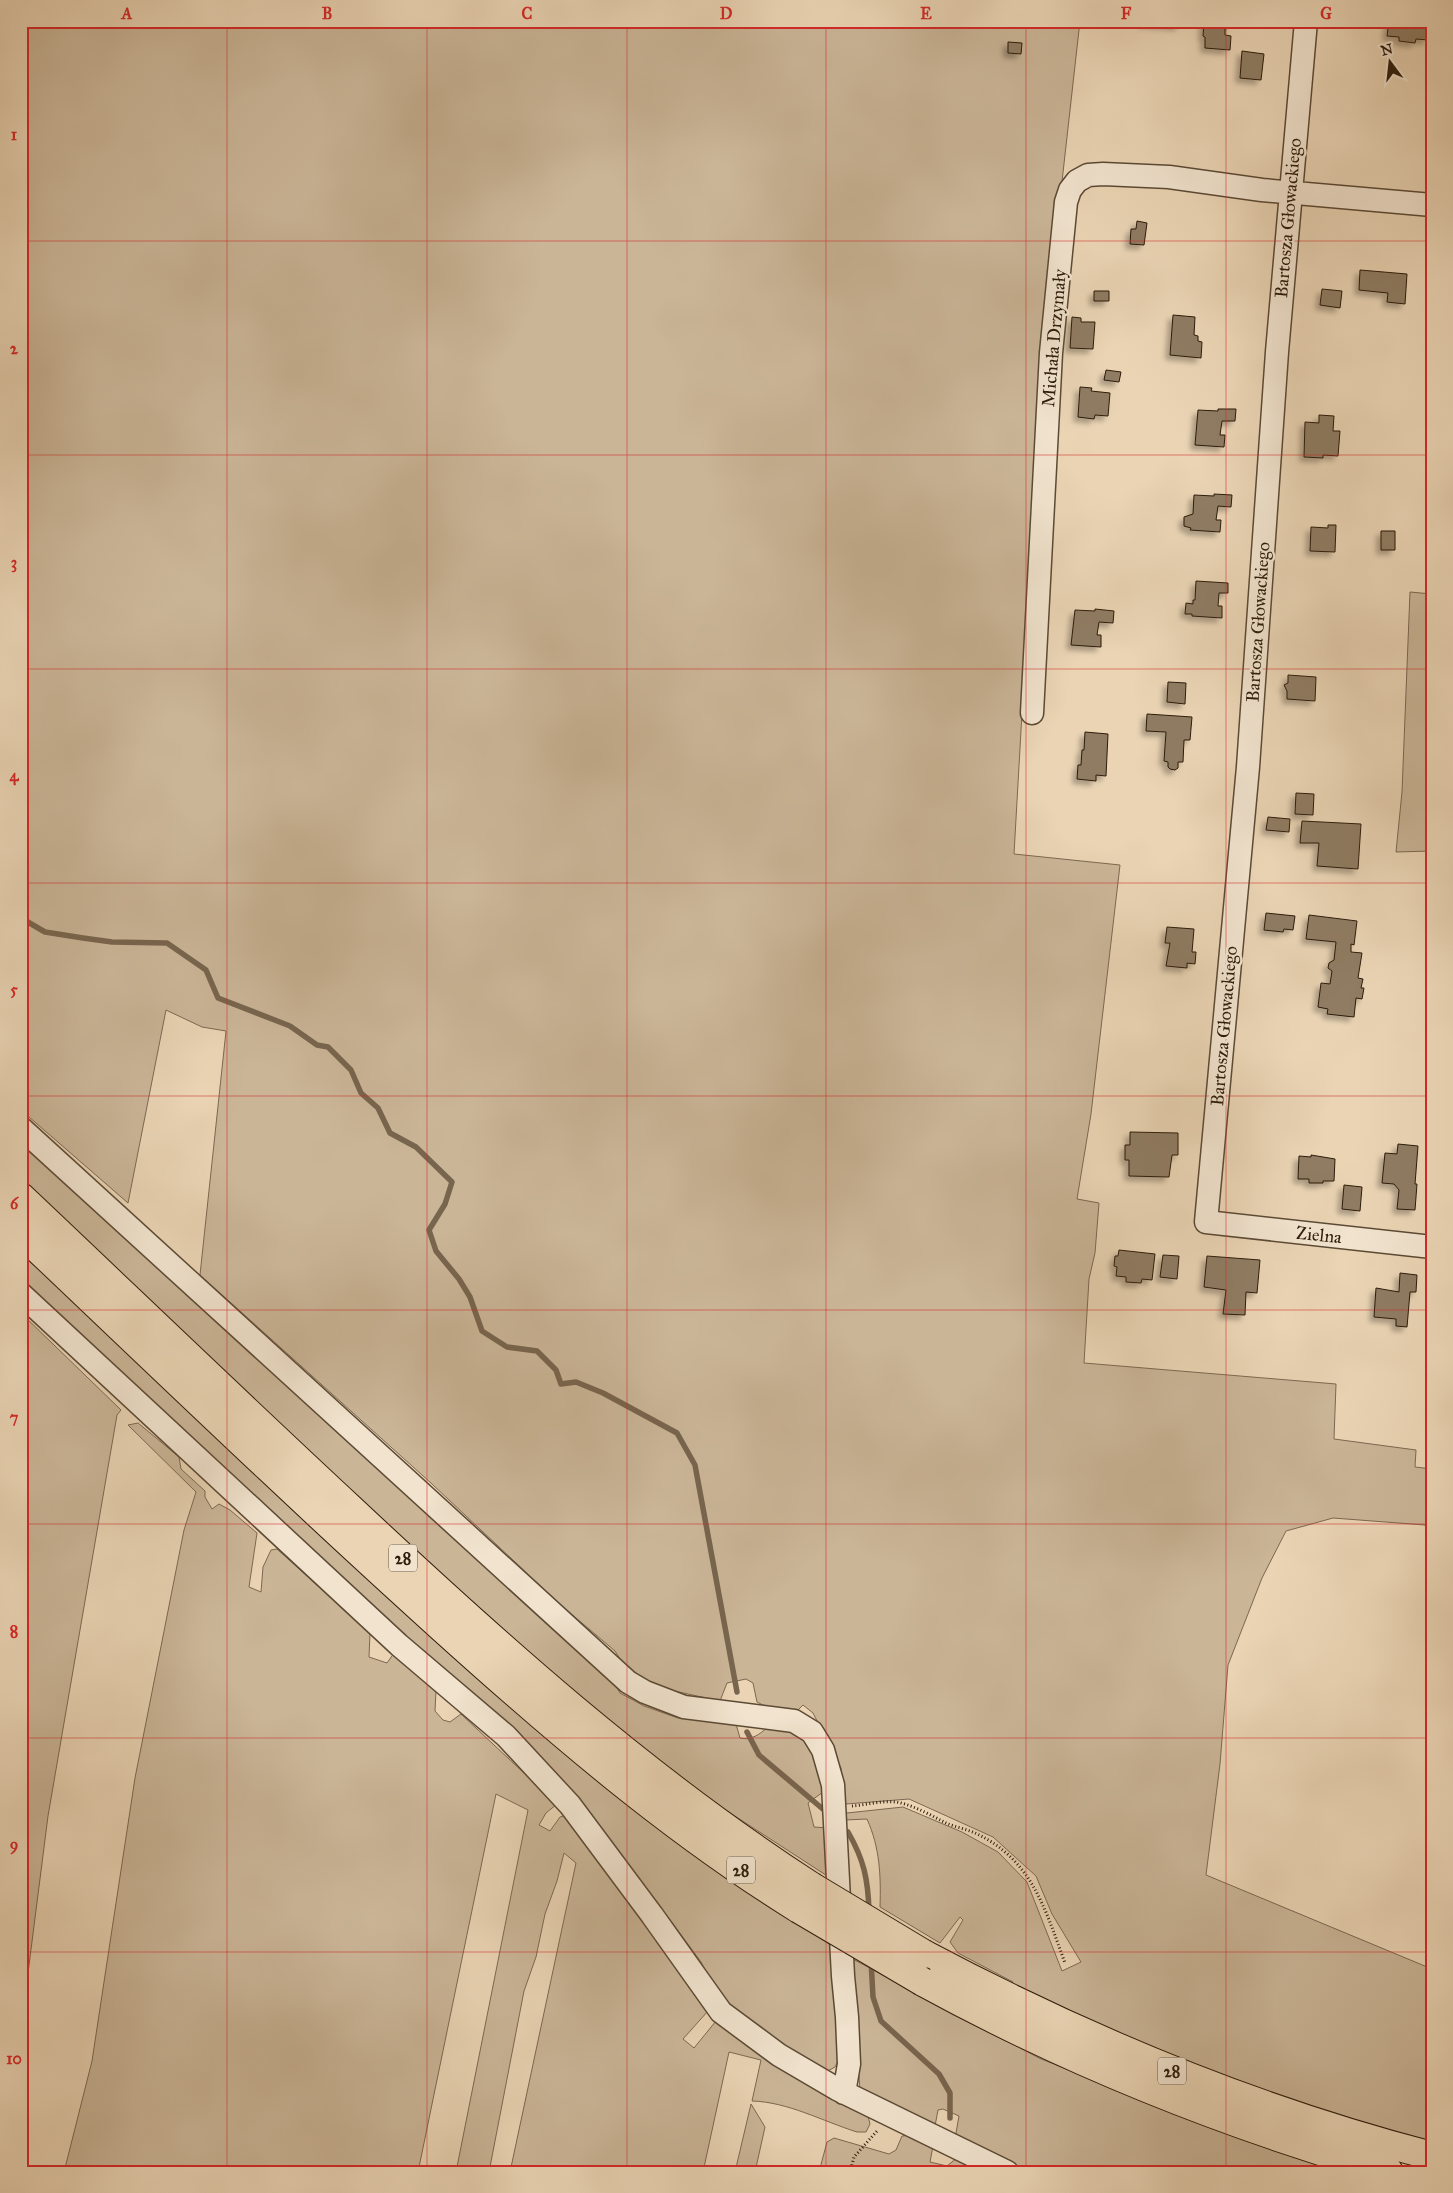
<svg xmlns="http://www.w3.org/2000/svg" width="1453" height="2193" font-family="'IM FELL Great Primer',serif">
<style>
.green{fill:#cab597;stroke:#7c6851}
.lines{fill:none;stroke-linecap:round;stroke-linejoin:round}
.stream{stroke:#78654e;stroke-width:5.5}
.building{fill:#8f7c63;stroke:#2d1c0b;filter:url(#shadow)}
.minor-casing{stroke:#5c4a35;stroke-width:25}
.major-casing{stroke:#2d1c0b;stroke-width:30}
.path{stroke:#2d1c0b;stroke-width:3;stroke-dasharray:1 2.5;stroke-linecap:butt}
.minor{stroke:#f1e3ce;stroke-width:22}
.major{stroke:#ead4b4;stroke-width:28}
.major-bridge-casing{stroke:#2d1c0b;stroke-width:30;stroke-linecap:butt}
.major-bridge{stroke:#ead4b4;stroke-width:28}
.grid{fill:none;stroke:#d62828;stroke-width:1;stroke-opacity:0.55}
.labels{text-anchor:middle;stroke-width:5;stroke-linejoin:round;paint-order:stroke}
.shield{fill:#f1e3ce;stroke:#685846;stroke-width:1}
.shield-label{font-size:16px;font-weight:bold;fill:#2d1c0b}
.street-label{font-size:18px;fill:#2d1c0b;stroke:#f1e3ce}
.neatline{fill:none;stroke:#d62828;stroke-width:2}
.grid-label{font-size:16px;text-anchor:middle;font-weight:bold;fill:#d62828}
</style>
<defs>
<filter id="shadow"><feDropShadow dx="-4.5" dy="4.5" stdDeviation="2.5" flood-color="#0004"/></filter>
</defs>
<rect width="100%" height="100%" fill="#ead4b4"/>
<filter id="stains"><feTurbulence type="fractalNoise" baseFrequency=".004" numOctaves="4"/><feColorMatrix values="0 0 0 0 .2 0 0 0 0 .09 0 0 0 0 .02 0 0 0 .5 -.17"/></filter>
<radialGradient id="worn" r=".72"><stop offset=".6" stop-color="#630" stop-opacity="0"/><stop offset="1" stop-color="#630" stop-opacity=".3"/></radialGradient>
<path class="green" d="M21,21H1080L1042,360L1014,854L1120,865L1091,1114L1077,1199L1099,1203L1095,1253L1089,1279L1084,1363L1336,1384L1334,1439L1416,1450L1415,1467L1432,1469V1544L1425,1525L1333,1518L1286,1531L1262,1578L1228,1665L1220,1764L1206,1875L1432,1969V2143C1285,2108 1145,2048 1008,1985L1013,1982L958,1953L950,1942L963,1920L960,1917L940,1943L880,1907C881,1876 880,1848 867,1819L845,1820L841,1817L847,1813L903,1807L962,1832L998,1852L1027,1882L1062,1971L1081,1962L1052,1914L1036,1876L993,1837L909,1799L846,1804L842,1798L841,1768L813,1713L803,1705L796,1712L767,1707L757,1702L753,1683L746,1679L727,1683L720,1701L656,1687L624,1665L615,1651L563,1607L432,1484L200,1275L226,1031L202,1027L166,1010L128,1203L21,1110Z
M1410,592L1432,594V851L1396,852L1402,792Z
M21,1134L610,1676L620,1693L644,1706L678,1718H722L723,1724L727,1721L736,1724L740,1738C751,1741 760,1734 768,1727L795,1732L809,1741L823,1792L808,1803L814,1827L829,1828L832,1879L707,1798L601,1718L507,1638L295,1442L21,1183Z
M21,1249L714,1868L835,1948L838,2061L835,2067L826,2072L754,2028L717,1993L701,1962L671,1921L607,1841L21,1283Z
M21,1313L121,1410L117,1415L48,1816L21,2028Z
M138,1423L179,1457L181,1469L205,1491V1497L212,1509L219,1504L230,1510L257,1533L249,1587L261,1592L263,1567L271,1550L277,1549L370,1633L369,1657L387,1663L394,1653L436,1690L435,1711L443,1720L450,1722L461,1714L557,1804L546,1813L539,1825L550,1831L560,1817L568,1815L708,2011L683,2039L694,2048L716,2021L868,2116L870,2124L866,2132H857C822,2121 788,2102 752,2101L761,2060L729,2052L703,2172H510L576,1863L564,1853L557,1881L545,1914L536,1957L524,1991L489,2172H456L528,1810L496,1794L418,2172H64L92,2061L135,1778L184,1530L196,1492L128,1425Z
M849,1957L1039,2058L1216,2130L1345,2172H1023L960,2139L956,2133L959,2116L943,2109L938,2110L935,2126L860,2089Z
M751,2104L765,2127L755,2172H735Z
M912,2135L933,2146L930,2162L947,2166L958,2157L986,2172H819L827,2142L834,2138L889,2154L896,2150L902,2136Z"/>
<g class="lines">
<path class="stream" d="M21,918L45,932L83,938L112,942L167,943L206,970L218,998L290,1026L317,1045L328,1047L351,1070L361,1093L378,1108L390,1133L416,1147L452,1182L445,1204L429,1230L436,1251L459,1279L470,1297L482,1331L507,1347L537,1351L556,1370L561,1384L576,1382L603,1393L677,1433L695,1465L737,1692
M747,1732L759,1755L824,1810
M848,1832C864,1860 868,1879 869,1911
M871,1960L873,1997L881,2021L939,2074L950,2093V2118
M938,2172H941"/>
</g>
<path class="building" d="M1142,21H1180V26L1142,23Z
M1204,21H1226L1230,24V28L1225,29V35L1231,36L1230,50L1205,48V37L1203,36Z
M1389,21H1432V28H1429L1428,40L1416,39L1415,43L1399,41V37L1387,36Z
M1008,42L1022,43L1021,54L1008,53Z
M1242,51L1264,54L1261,80L1240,78Z
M1137,221L1147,223L1144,245L1130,244L1131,229H1136Z
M1360,270L1407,274L1405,304L1387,302L1388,293L1359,290Z
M1322,289L1342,291L1340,308L1320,305Z
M1094,291H1109V301H1094Z
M1173,315L1195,317L1194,335L1198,336V341L1202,342L1201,358L1170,355Z
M1072,317L1081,318V322H1095L1093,349L1070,348Z
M1106,370L1121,372L1119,382L1104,380Z
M1080,387L1092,388L1091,391L1110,393L1108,416L1095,415L1094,419L1078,417Z
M1218,409H1236L1235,421H1222L1220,435H1225L1224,447L1195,445L1198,410L1218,411Z
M1319,415L1334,416L1333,431H1340L1338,456L1323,455V458L1304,457L1305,422L1319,423Z
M1214,494L1232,495L1231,507L1218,506L1216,520H1221L1220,532L1190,530L1191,528L1184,526V517L1193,514L1194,495L1214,496Z
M1328,525H1336L1335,552L1310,551L1311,527L1328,528Z
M1381,531H1395V550H1381Z
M1196,581L1228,583V593H1219L1218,606H1222V618L1192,616V614H1185L1186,603L1193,604V600H1195Z
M1095,609L1114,611L1113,623L1099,622L1097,635H1101V647L1071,645L1075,610L1095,611Z
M1288,675L1316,677L1315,701L1287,699V691L1284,685L1288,683Z
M1168,682L1186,683L1185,704L1167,702Z
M1147,714L1192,717L1190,740H1184L1183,762H1178V768L1175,770L1170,769L1168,767V762L1164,761L1166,732L1146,731Z
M1085,732L1108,734L1106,776L1096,775V781L1077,779L1078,765H1081L1082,750H1084Z
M1296,793L1314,794L1313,815L1295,814Z
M1268,817L1290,819L1289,832L1266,830Z
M1302,821L1361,824L1358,869L1317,866L1319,843H1300Z
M1266,913L1295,916L1293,930L1284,929L1283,932L1264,930Z
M1309,915L1357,921L1354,945L1351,944V952L1362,953L1358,978L1363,979L1361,988H1364L1362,999L1356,998L1354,1017L1327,1014L1328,1009L1318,1007L1321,983L1330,984L1332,971L1328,968L1329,963L1334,960L1336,942L1306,939Z
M1167,927L1194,929L1192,952H1196L1195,964L1187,963V968L1166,966L1170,943H1165Z
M1130,1132L1178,1133V1155H1172L1169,1177L1129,1176V1160H1125V1145H1130Z
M1398,1144L1418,1146L1415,1184H1417L1415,1210L1397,1209L1399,1190L1394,1184L1382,1183L1385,1153L1397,1154Z
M1311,1155L1335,1159L1334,1181H1323V1183H1309V1179H1298L1299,1156L1311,1157Z
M1344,1185L1362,1187L1360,1211L1342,1209Z
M1119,1250L1155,1254L1152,1280L1142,1279L1141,1283L1126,1282V1277L1116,1276L1117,1267L1114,1266L1115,1256H1118Z
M1163,1255L1179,1256L1177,1279L1160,1277Z
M1207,1256L1260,1260L1257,1293L1246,1292L1245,1315L1223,1314L1226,1290L1204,1287Z
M1400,1273L1417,1275L1416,1292H1410L1407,1327L1396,1326V1319L1374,1317L1376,1288L1399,1292Z"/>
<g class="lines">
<defs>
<path id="minor" d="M1306,21L1277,352L1248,767L1206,1222L1432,1247
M1032,713L1051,353L1066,202L1070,190L1077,181L1088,175L1103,174L1169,177L1262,190L1432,205
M21,1128L628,1682L645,1692L684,1707L794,1721L812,1732L823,1750L833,1785L843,1976L847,2017L849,2064L844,2093
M21,1294L399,1645L506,1736L570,1805L652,1915L721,2012L779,2055L837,2089L1007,2172"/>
<path id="major" d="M21,1197C131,1301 240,1406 351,1509C496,1645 644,1778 811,1886
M21,1233C160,1365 299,1499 441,1627C554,1729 670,1829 799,1909
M924,1954C1086,2040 1254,2110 1432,2156
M923,1982C1071,2063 1227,2125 1389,2172"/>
</defs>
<use href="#minor" class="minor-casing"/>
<use href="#major" class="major-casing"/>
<path class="path" d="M852,1806C867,1805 886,1799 901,1803C917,1807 932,1816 946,1823C955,1827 966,1829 975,1833C1032,1859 1045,1909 1065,1963
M850,2172L854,2157L877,2131"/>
<use href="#minor" class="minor"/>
<use href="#major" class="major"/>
<defs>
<path id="major-bridge" d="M811,1886L924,1954
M799,1909L923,1982"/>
</defs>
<use href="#major-bridge" class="major-bridge-casing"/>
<use href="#major-bridge" class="major-bridge"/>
</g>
<path class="grid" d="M227,21V2172M427,21V2172M627,21V2172M826,21V2172M1026,21V2172M1226,21V2172M21,241H1432M21,455H1432M21,669H1432M21,883H1432M21,1096H1432M21,1310H1432M21,1524H1432M21,1738H1432M21,1952H1432"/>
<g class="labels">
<g class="shield">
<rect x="389" y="1544.5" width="28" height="27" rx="4"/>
<rect x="727" y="1856.5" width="28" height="27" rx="4"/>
<rect x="1158" y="2057.5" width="28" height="27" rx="4"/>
</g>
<g class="shield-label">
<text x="403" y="1564">28</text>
<text x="741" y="1876">28</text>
<text x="1172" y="2077">28</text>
</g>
<g class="street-label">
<text transform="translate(1288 218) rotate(-85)" y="6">Bartosza Głowackiego</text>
<text transform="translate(1054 338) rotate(-85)" y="6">Michała Drzymały</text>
<text transform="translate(1258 622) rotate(-86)" y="6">Bartosza Głowackiego</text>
<text transform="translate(1224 1026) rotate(-85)" y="6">Bartosza Głowackiego</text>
<text transform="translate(1319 1235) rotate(6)" y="6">Zielna</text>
</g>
</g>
<rect width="1453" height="2193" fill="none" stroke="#ead4b4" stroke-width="55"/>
<g transform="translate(1390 62) rotate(345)" stroke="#f1e3ce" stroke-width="4" paint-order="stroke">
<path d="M0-4L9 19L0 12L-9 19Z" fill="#2d1c0b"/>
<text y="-8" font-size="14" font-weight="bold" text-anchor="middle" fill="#2d1c0b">N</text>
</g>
<rect x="28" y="28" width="1398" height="2138" class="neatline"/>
<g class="grid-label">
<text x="127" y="19">A</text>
<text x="327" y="19">B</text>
<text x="527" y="19">C</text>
<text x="726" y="19">D</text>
<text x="926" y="19">E</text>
<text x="1126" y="19">F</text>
<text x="1326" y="19">G</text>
<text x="14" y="140">1</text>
<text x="14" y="354">2</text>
<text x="14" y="568">3</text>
<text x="14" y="781">4</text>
<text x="14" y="995">5</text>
<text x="14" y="1209">6</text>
<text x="14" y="1423">7</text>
<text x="14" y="1637">8</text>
<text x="14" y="1850">9</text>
<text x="14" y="2064">10</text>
</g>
<rect width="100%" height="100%" filter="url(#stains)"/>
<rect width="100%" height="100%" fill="url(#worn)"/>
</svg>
